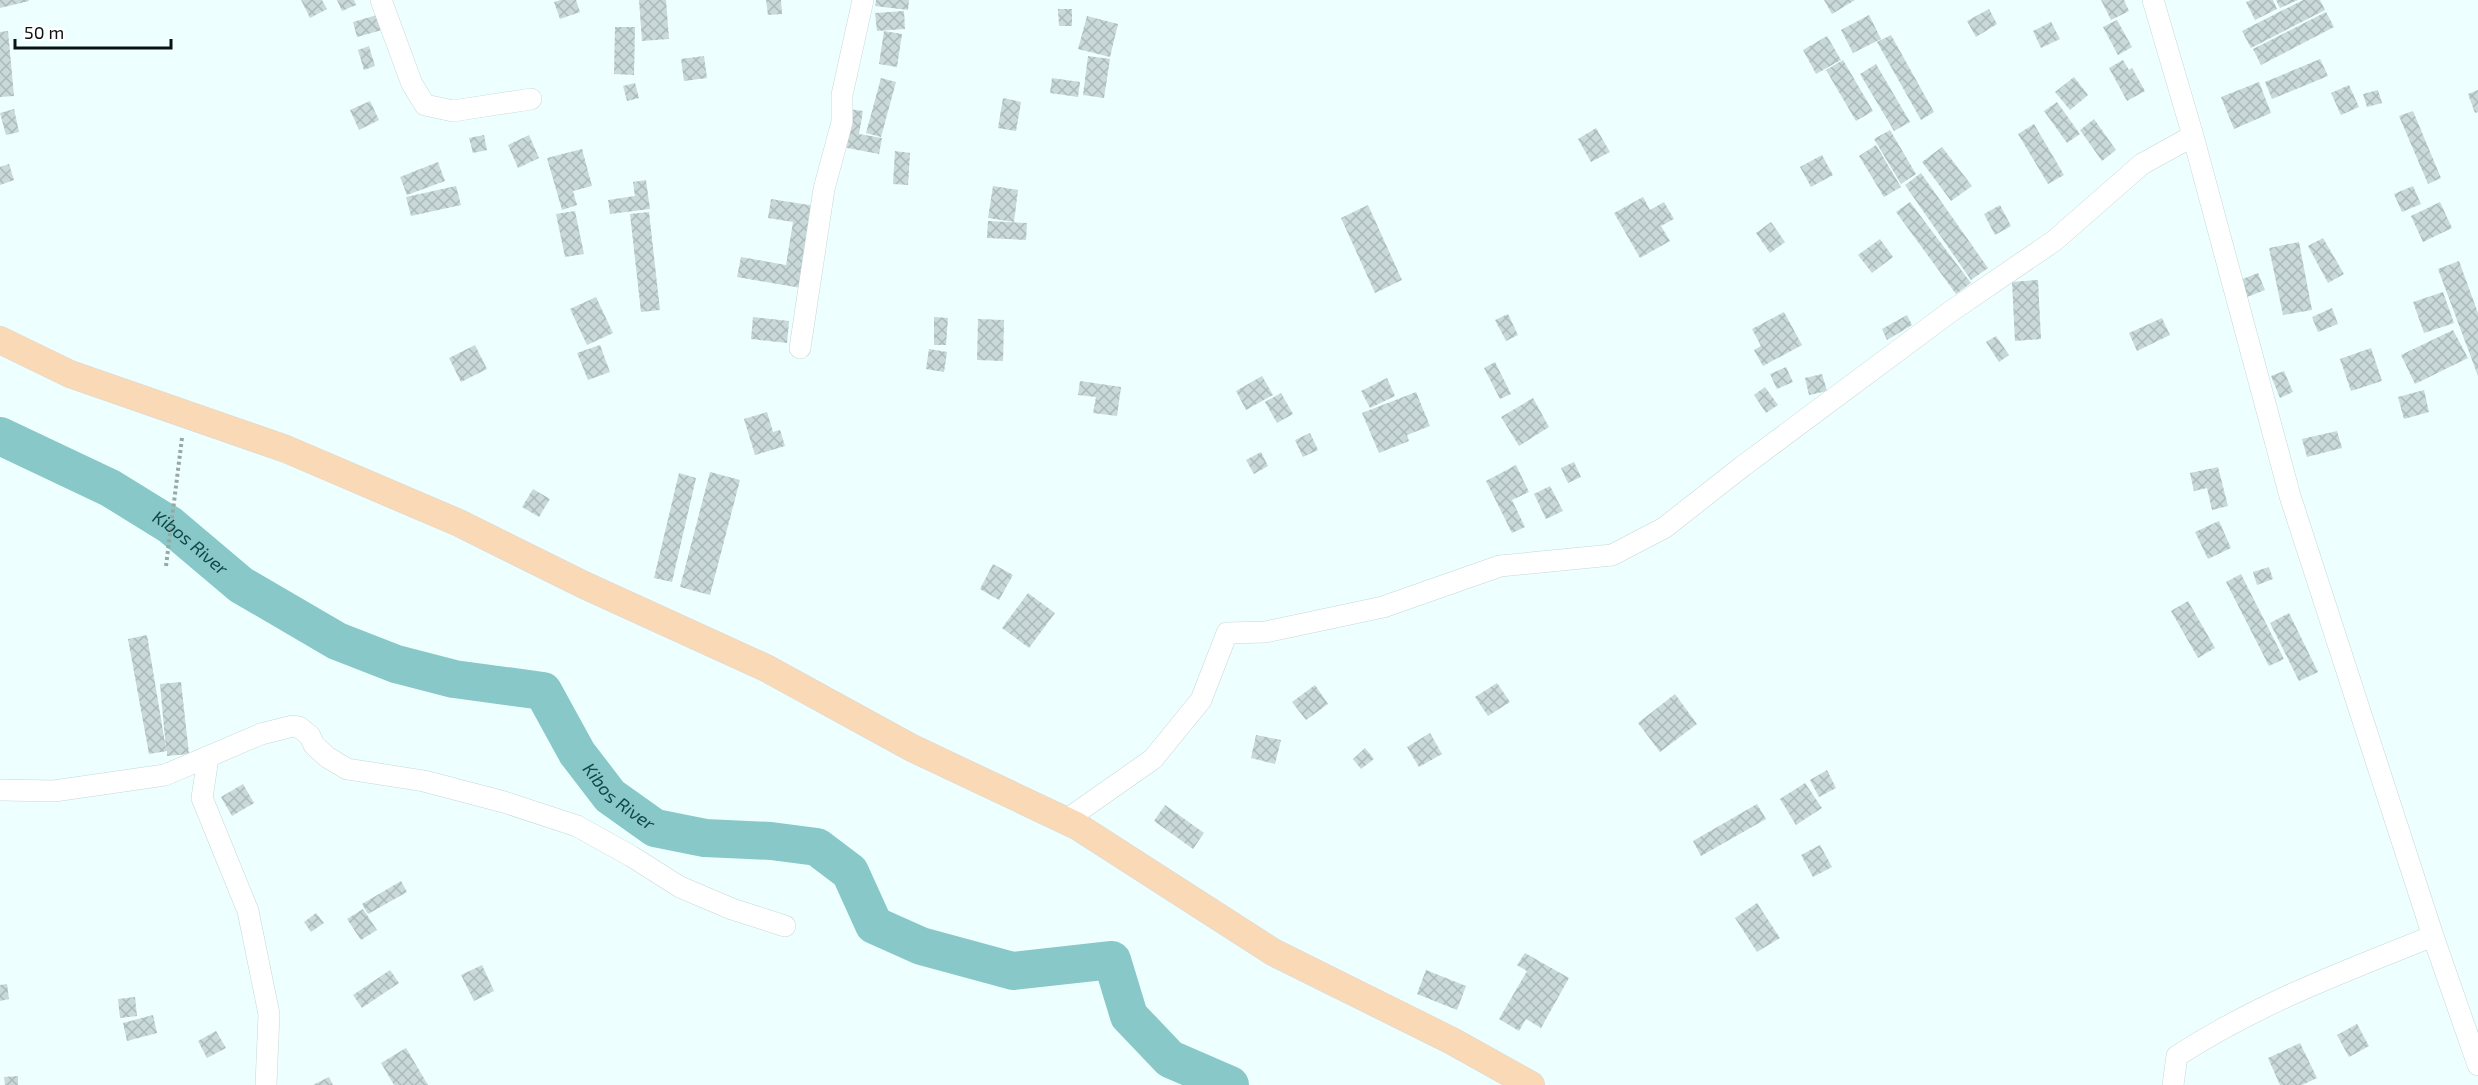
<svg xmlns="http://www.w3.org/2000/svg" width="2478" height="1085" font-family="'Exo 2',sans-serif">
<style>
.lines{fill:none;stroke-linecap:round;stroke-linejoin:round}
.river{stroke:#89c8c8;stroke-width:38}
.building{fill:url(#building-cross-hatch)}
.minor-casing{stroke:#c7d7d7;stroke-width:22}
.major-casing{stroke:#d8d9d9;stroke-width:28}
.path{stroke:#9aa7a7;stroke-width:4;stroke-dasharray:3 3;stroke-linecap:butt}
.minor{stroke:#fff;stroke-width:21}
.major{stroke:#f9d9b6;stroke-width:27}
.labels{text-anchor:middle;stroke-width:4.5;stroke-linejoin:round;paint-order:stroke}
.water-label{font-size:18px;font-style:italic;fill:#0f494a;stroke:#fff}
</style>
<defs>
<pattern id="building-cross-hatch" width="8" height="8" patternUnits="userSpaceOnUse" patternTransform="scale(1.5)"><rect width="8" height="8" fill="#c9d9d9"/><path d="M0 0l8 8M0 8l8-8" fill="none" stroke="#abb9b9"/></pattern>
</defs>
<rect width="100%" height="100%" fill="#eff"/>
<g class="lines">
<path class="river" id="s1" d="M0,436L110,488L170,525L241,585L337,641L396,664L454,679L543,691L577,753L610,796L655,828L705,838L771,841L817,847L850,872L874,925L921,946L1013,971L1112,960L1129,1016L1170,1059L1230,1085"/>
</g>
<path class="building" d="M0,0H29V1L0,8Z
M301,0H322L327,9L310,18Z
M337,0H354L356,5L342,11Z
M561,0H576L580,12L560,19L554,2Z
M639,0H666L669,39L642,41Z
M766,0H781L782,14L768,15Z
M876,0H909L908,10L875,6Z
M1824,0H1855L1832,14Z
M2101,0H2124L2129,11L2111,20Z
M2251,0H2273L2277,9L2255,20L2246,2Z
M2276,0H2298L2280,8Z
M2303,0H2320L2325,10L2251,48L2242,31Z
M1058,9H1072V26H1059Z
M1989,9L1997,24L1976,37L1967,21Z
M904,11L905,29L877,31L875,13Z
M2326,12L2334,27L2261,65L2253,49Z
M377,15L382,30L357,37L353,22Z
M1869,15L1881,39L1853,53L1841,30Z
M1087,16L1118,24L1110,57L1078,49Z
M2117,20L2132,47L2118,55L2103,27Z
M2051,22L2060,39L2041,48L2033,31Z
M615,27H635L634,75L614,74Z
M8,31L14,96L0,97V32Z
M884,31L902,34L897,67L879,64Z
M1891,35L1934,112L1921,120L1877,42Z
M1827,36L1841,60L1816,74L1803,50Z
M369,46L375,66L364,70L358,50Z
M704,56L707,78L684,81L681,59Z
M1088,56L1110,59L1104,98L1083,95Z
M2320,59L2328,76L2272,99L2265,82Z
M1843,60L1873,111L1856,121L1826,70Z
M2123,60L2129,70L2132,68L2145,91L2127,101L2109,68Z
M1876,64L1910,122L1894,131L1860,74Z
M2074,77L2088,95L2070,110L2055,92Z
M881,78L896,82L881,137L866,133Z
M1052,78L1080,82L1078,97L1050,93Z
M2259,82L2271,113L2234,129L2221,97Z
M635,83L639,98L627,101L623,86Z
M2349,85L2359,107L2341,115L2331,93Z
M2378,90L2382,103L2367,107L2363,94Z
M2478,90V112L2475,113L2468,94Z
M1003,98L1021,102L1016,131L998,128Z
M370,101L379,120L359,130L350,110Z
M2057,102L2080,134L2067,143L2044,111Z
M14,109L19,132L6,135L0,113Z
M849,109L863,111L859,134L882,138L879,154L842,147Z
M2413,111L2441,178L2428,184L2399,116Z
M2094,119L2116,150L2102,161L2080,130Z
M2034,124L2064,175L2048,184L2018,134Z
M1596,128L1610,152L1591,162L1578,139Z
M1890,130L1916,174L1901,184L1874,139Z
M484,135L487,150L473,153L469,138Z
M529,135L539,158L518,168L508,145Z
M1876,145L1901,187L1884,197L1859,156Z
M1942,147L1972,186L1951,201L1922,162Z
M582,149L592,186L573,191L577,205L562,210L547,158Z
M895,151L910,153L908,185L893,184Z
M1822,155L1833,175L1811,187L1800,167Z
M438,162L445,181L407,195L400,177Z
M9,164L14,180L0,185V167Z
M1921,173L1988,268L1971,280L1905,185Z
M646,180L650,209L610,214L608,200L635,196L633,182Z
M456,186L461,205L411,216L406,197Z
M993,186L1018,190L1014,222L988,218Z
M2413,186L2421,204L2402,212L2394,194Z
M1643,197L1650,210L1664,202L1674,219L1661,226L1670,241L1640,258L1614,213Z
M771,199L815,206L801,288L737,277L741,257L786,265L793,222L768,218Z
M1910,202L1971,283L1956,294L1896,212Z
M2440,202L2452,228L2423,242L2411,216Z
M1368,205L1402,280L1375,293L1341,218Z
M2000,205L2011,226L1995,235L1984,214Z
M575,211L584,254L565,257L556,214Z
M649,212L660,310L641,312L630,214Z
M988,221L1027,223L1026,240L987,238Z
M1771,222L1785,242L1770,253L1756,233Z
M2323,238L2344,274L2328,283L2308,246Z
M1880,239L1893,257L1872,273L1858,255Z
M2299,242L2312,310L2283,315L2269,248Z
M2459,261L2478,313V376L2438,269Z
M2258,273L2265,290L2247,297L2240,280Z
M2038,280L2041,339L2015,341L2012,282Z
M2443,292L2454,323L2424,333L2413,302Z
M596,297L613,333L587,345L570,309Z
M2332,308L2338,324L2318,332L2312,317Z
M1784,312L1802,345L1763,366L1754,350L1761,346L1752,329Z
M1508,314L1518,335L1506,341L1495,320Z
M1907,315L1912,325L1887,340L1882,329Z
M753,317L789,321L787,343L751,339Z
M934,317L948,318L946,345H934Z
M2162,318L2170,335L2137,351L2129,333Z
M978,319L1004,320L1003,361L977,360Z
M2453,330L2468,358L2415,384L2401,355Z
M1996,336L2009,355L1999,362L1986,342Z
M475,345L487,369L461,382L449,358Z
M600,345L610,372L588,380L577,353Z
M2371,348L2382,381L2351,391L2340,359Z
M929,349L947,352L944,372L926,369Z
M1495,362L1511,394L1500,399L1484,368Z
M1786,367L1793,382L1777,389L1770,374Z
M2284,371L2293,392L2280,398L2271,376Z
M1822,374L1827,391L1809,395L1805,378Z
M1262,376L1273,395L1246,410L1236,391Z
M1387,378L1395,396L1370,408L1361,391Z
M1080,381L1121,387L1117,416L1093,413L1096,397L1078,395Z
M1765,387L1778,405L1766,413L1754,395Z
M2424,390L2429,412L2404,419L2398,397Z
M1416,392L1430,426L1407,435L1409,441L1379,453L1362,413Z
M1281,393L1293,414L1277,423L1265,402Z
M1533,398L1549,427L1519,446L1501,417Z
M767,412L773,432L780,430L785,446L755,455L744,419Z
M2337,431L2342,448L2307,457L2302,439Z
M1310,433L1318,450L1303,457L1295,440Z
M1261,452L1268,466L1254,474L1246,460Z
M1574,462L1581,477L1568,483L1561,468Z
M1516,465L1529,492L1512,500L1525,527L1512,533L1486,481Z
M2218,467L2228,506L2212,510L2207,488L2194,491L2190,473Z
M710,472L740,480L710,595L680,587Z
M679,473L696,478L672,582L654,578Z
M1550,486L1563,511L1546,519L1534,494Z
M533,489L550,499L539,517L522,507Z
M2219,521L2231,548L2208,559L2195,532Z
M993,564L1013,575L999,600L980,589Z
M2269,567L2273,579L2257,585L2253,572Z
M2241,574L2284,659L2269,666L2226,582Z
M1028,593L1055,613L1029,648L1002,628Z
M2188,601L2215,648L2198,658L2171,611Z
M2289,613L2318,672L2299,681L2270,623Z
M147,635L166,749L160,684L181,682L189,754L167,756V751L149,754L128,639Z
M1497,683L1510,702L1488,716L1475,697Z
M1315,685L1328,704L1306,720L1292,702Z
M1675,694L1697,724L1660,752L1638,723Z
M1430,733L1442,754L1419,767L1407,747Z
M1256,735L1281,740L1275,764L1251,758Z
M1365,748L1374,759L1361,769L1353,759Z
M1827,770L1836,788L1819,797L1810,780Z
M1805,783L1822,808L1796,825L1780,799Z
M243,784L254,803L232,816L221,797Z
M1757,804L1766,819L1701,856L1693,841Z
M1165,805L1204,833L1193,849L1154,821Z
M1820,845L1832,867L1813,877L1801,855Z
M401,881L407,892L368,914L362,904Z
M1757,903L1780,938L1757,952L1735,918Z
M363,909L377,930L361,940L347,919Z
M316,913L324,923L311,932L304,922Z
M1525,953L1569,978L1541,1028L1526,1019L1519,1031L1499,1019L1527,971L1517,965Z
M482,965L494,991L474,1001L461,975Z
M390,970L399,983L362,1008L353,995Z
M1426,970L1466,986L1457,1010L1417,994Z
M7,984L9,999L0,1001V985Z
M135,997L137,1016L120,1018L118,999Z
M153,1015L157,1033L127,1041L123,1023Z
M2357,1024L2369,1046L2349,1057L2337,1035Z
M216,1031L226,1048L207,1058L198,1041Z
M2300,1043L2317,1078L2302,1085H2280L2268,1058Z
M406,1048L428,1085H394L381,1063Z
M18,1076V1085H5L4,1077Z
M329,1077L333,1085H313Z"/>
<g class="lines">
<defs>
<path id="minor" d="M381,0L412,84L425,105L453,111L531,99
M2153,0L2193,136L2290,496L2433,936L2478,1065
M800,348L824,189L842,122V95L863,0
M208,758L202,798L248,911L269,1014L266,1085
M1,790L54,791L165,775L261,734L293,726L299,727L310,736L314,745L327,757L347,769L424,781L504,802L577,826L631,856L680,887L732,909L785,926
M1066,820L1153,759L1201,700L1227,633L1265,632L1383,607L1500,566L1612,555L1664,528L1743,466L1950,312L2054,241L2142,164L2193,136
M2173,1085L2177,1056C2259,1003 2343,972 2433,936"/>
<path id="major" d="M0,340L70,374L286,449L459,523L584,585L766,668L912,748L1077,826L1273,952L1452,1041L1531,1085"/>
</defs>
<use href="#minor" class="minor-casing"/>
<use href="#major" class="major-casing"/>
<path class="path" d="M166,566L182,438"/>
<use href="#minor" class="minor"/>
<use href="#major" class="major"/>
</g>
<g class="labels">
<g class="water-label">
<text dy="6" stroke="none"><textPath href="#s1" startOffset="219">Kibos River</textPath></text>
<text dy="6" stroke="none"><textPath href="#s1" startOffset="741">Kibos River</textPath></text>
</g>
</g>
<path d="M15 39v9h156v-9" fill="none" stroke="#0c1212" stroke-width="3"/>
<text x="24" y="39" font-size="18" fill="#0c1212" stroke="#ffffff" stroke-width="4.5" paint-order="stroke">50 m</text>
</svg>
